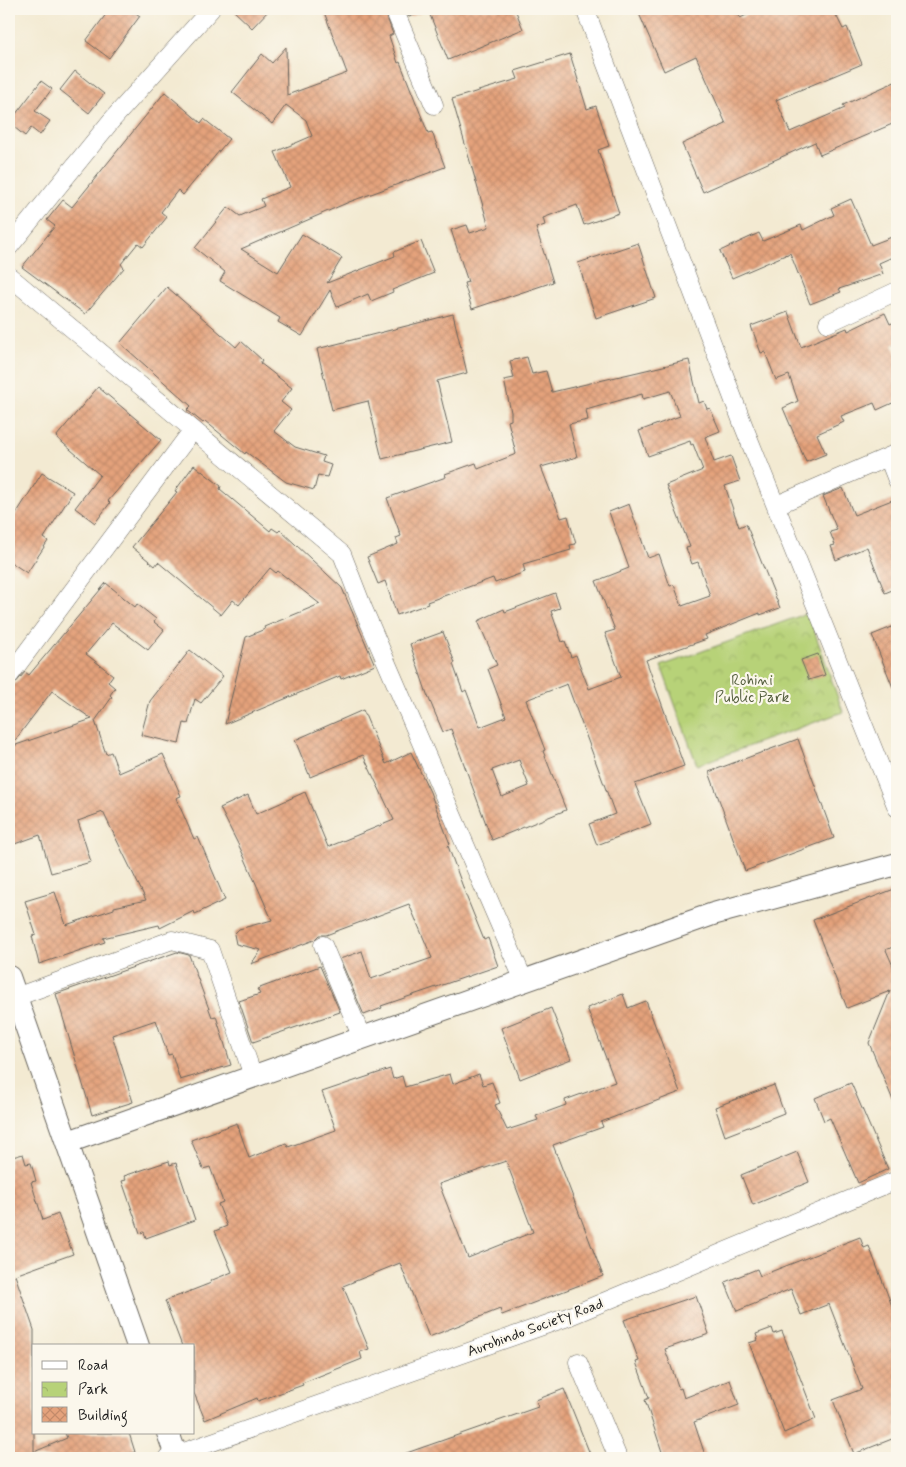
<svg xmlns="http://www.w3.org/2000/svg" width="906" height="1467" font-family="Mynerve,sans-serif">
<style>
.park{fill:url(#park-crowns);stroke:#6a774a}
.building{fill:url(#building-cross-hatch);fill-rule:evenodd}
.lines{fill:none;stroke-linecap:round;stroke-linejoin:round}
.minor-casing{stroke:#67645c;stroke-width:19}
.tertiary-casing{stroke:#67645c;stroke-width:24}
.minor{stroke:#fff;stroke-width:18}
.tertiary{stroke:#fff;stroke-width:22}
.labels{text-anchor:middle;stroke-width:4.5;stroke-linejoin:round;paint-order:stroke}
.park-label{font-size:15px;fill:#525c3c;stroke:#fbf7ec}
.street-label{font-size:15px;fill:#1c1c1c;stroke:#fbf7ec}
</style>
<defs>
<pattern id="park-crowns" width="20" height="18" patternUnits="userSpaceOnUse" patternTransform="scale(1.25)"><rect width="20" height="18" fill="#b7d278"/><path d="M2 6a3 3 0 1 1 6 0M12 15a3 3 0 1 1 6 0" fill="none" stroke="#9db467"/></pattern>
<pattern id="building-cross-hatch" width="8" height="8" patternUnits="userSpaceOnUse" patternTransform="scale(1.25)"><rect width="8" height="8" fill="#e4a27c"/><path d="M0 0l8 8M0 8l8-8" fill="none" stroke="#c38b6b"/></pattern>
</defs>
<rect width="100%" height="100%" fill="#fbf7ec"/>
<filter id="ink" filterUnits="userSpaceOnUse"><feTurbulence type="fractalNoise" baseFrequency=".02" numOctaves="2"/><feDisplacementMap in="SourceGraphic" scale="10" xChannelSelector="R" yChannelSelector="G"/><feConvolveMatrix kernelMatrix="1 2 1 2 8 2 1 2 1" color-interpolation-filters="sRGB"/></filter>
<filter id="wash" filterUnits="userSpaceOnUse"><feTurbulence type="fractalNoise" baseFrequency=".0096" numOctaves="4" result="noise"/><feDisplacementMap in="SourceGraphic" scale="20" xChannelSelector="R" yChannelSelector="G"/><feGaussianBlur stdDeviation="1.12" result="paint"/><feColorMatrix in="noise" values="0 0 0 0 0 0 0 0 0 0 0 0 0 0 0 0 0 1.4 0 .05"/><feComposite in="paint" operator="in"/></filter>
<g filter="url(#wash)">
<rect width="100%" height="100%" fill="#f3ead2"/>
<path class="park" d="M808,613L843,712L697,765L661,666Z"/>
<g id="blocks">
<path class="building" d="M110,9H130L140,16L109,58L86,41Z
M232,9H270L252,28Z
M333,9H384L393,34L389,36L398,63L400,62L428,133L432,132L445,167L349,202L241,249L278,272L302,234L342,258L327,283L395,256L394,252L421,241L434,273L392,290L393,292L371,301L368,294L337,307L330,290L302,336L278,322L280,318L220,281L225,272L195,248L228,207L240,216L264,206L261,199L290,187L275,152L312,136L306,120L286,105L272,124L232,92L262,54L272,63L286,47L287,95L347,73L324,12Z
M405,9H515L523,29L448,60L428,10L409,17Z
M637,9H736L740,18L760,9H833L843,29L847,27L862,64L776,100L790,132L845,108L843,105L897,81V122L820,155L815,142L703,192L682,144L726,124L696,56L664,71Z
M570,54L587,109L596,106L609,146L598,150L619,213L584,225L577,205L543,218L545,225L536,228L553,282L472,309L464,283L468,282L451,230L467,225L470,233L489,227L452,99L518,79L515,71Z
M75,71L104,94L89,113L60,90Z
M41,81L52,89L35,111L50,121L40,135L31,128L25,136L9,123Z
M165,92L201,123L204,119L229,139L183,195L178,190L161,212L167,217L143,247L138,243L121,264L124,268L85,314L22,267L55,226L47,220L63,200L72,207Z
M851,199L871,245L897,235V255L879,263L883,274L839,289L841,292L810,304L790,253L732,278L720,251L759,233L763,241L801,225L803,230L834,215L831,208Z
M638,243L656,298L596,318L578,263Z
M167,287L236,347L241,341L262,360L260,363L292,388L281,402L291,410L274,431L295,447L324,456L322,462L331,465L327,477L318,475L314,490L286,482L246,452L245,454L205,421L203,423L187,410L191,406L120,343Z
M788,312L801,347L847,328L848,331L885,313L890,324L897,321V343L893,345L897,356V401L877,410L874,403L841,416L844,422L817,434L826,454L806,462L783,408L798,401L789,375L776,380L765,352L761,353L751,326Z
M453,314L467,373L437,381L452,442L382,459L368,401L332,410L317,349Z
M527,357L532,374L546,371L552,392L689,360L699,403L704,401L707,409L710,408L720,431L705,437L714,462L731,456L740,481L725,486L739,527L746,524L780,608L760,615V613L705,635L707,639L646,660L684,766L635,784L651,824L597,845L589,824L615,814L567,684L526,700L545,750L543,751L566,810L492,840L451,729L443,732L427,694L410,644L443,632L455,663L453,664L463,692L466,690L480,727L506,717L488,669L497,665L478,621L504,609L505,612L555,593L560,608L551,611L562,642L565,641L571,657L576,655L589,689L621,677L605,633L615,630L596,581L629,568L609,512L629,504L648,558L659,554L670,586L674,585L682,606L710,596L698,562L692,564L686,548L690,547L666,485L703,470L693,444L691,445L690,441L648,456L639,431L680,416L670,391L643,399L642,394L586,410L588,420L569,424L577,457L541,467L561,518L568,516L576,544L570,545L571,550L523,564L525,572L495,583L493,578L427,602L428,604L397,615L385,581L378,584L367,557L398,544L396,538L401,536L387,498L446,477L445,474L476,463L478,469L516,454L508,421L511,420V412L504,380L514,378L510,361ZM519,760L529,786L502,797L492,770Z
M98,387L161,440L108,501L110,503L95,523L75,508L100,475L56,437Z
M194,465L221,486L220,489L270,531L272,528L278,532L280,530L342,588L375,665L341,679L340,676L225,724L246,637L265,629L264,627L320,604L278,571L276,573L270,568L239,605L233,600L221,615L158,562L155,566L132,547L177,492L175,491Z
M42,473L73,492L44,538L48,541L27,573L9,561V525Z
M843,488L854,515L897,498V588L885,593L867,547L836,560L831,546L835,545L830,532L837,530L823,496Z
M106,583L135,607L137,604L156,619L154,622L164,630L148,650L112,623L86,654L113,675L108,682L115,688L110,695L112,697L95,721L106,754L111,752L119,773L163,754L181,796L176,798L194,839L198,837L225,900L195,914L194,911L160,928L159,925L103,938L105,942L39,964L32,936L36,935L25,901L55,892L66,925L114,909V907L146,900L103,812L78,821L91,862L51,873L40,835L9,846V691L25,672L29,675ZM52,691L92,719L10,747Z
M897,625V695H896L872,635Z
M190,650L223,676L201,703L195,699L188,724L184,723L179,744L141,735L150,701Z
M818,654L825,675L809,680L801,660Z
M363,710L386,764L411,752L430,792L450,844L448,846L467,898L484,940L488,938L498,966L381,1006L382,1008L364,1015L340,959L362,951L371,979L432,958L409,904L326,935H319L314,940L251,964L261,950L236,944L234,934L239,929L272,920L242,852L220,808L248,795L256,814L305,792L328,847L394,820L363,755L310,777L295,740Z
M798,739L834,838L745,871L709,772Z
M897,888V945L886,950L897,975V1110L869,1043L890,991L847,1008L813,920Z
M177,952L189,955L212,1017L216,1016L231,1065L180,1080L172,1054L168,1055L156,1020L112,1035L133,1102L92,1115L56,994Z
M320,966L340,1012L253,1042L239,1001L260,994L257,989Z
M623,994L628,1008L646,1001L680,1092L601,1122L603,1127L553,1145L603,1276L502,1315L500,1309L429,1337L400,1263L343,1286L369,1349L360,1352L362,1359L302,1383L303,1385L258,1401L257,1398L205,1420L194,1393V1346H182L165,1301L211,1283L210,1281L232,1272L215,1231L227,1226L218,1204L223,1202L210,1167L203,1169L191,1140L237,1123L249,1158L286,1143L288,1147L336,1130L322,1092L390,1069L393,1079L402,1076L405,1087L450,1074L453,1084L479,1074L483,1085L492,1082L500,1103L495,1105L507,1130L538,1120L536,1116L566,1105L565,1100L615,1082L587,1008ZM506,1161L533,1232L468,1258L439,1184Z
M551,1008L571,1059L520,1079L501,1028Z
M851,1083L888,1169L858,1183L830,1118L824,1121L815,1098Z
M774,1085L784,1113L725,1136L715,1107Z
M797,1152L809,1182L753,1205L741,1175Z
M23,1154L26,1164L31,1163L36,1181L31,1182L43,1220L58,1214L73,1254L15,1275L34,1330V1452L67,1438L65,1433H129L135,1452L118,1458H9V1158Z
M169,1161L170,1165L176,1163L195,1220L146,1238L144,1232L140,1233L122,1181L126,1180L124,1176Z
M860,1237L864,1248L869,1246L897,1319V1437L854,1454L833,1400L862,1389L829,1304L801,1315L791,1289L737,1311L725,1282L757,1269L760,1276Z
M696,1296L709,1334L665,1349L679,1389L681,1388L684,1398L730,1380L739,1405L694,1422L706,1458H664L645,1400L649,1398L636,1362L639,1361L624,1320Z
M772,1328L774,1334L782,1331L816,1419L784,1433L749,1343L758,1340L756,1334Z
M564,1389L590,1454L578,1458H399L398,1456L538,1407L536,1400Z"/>
</g>
</g>
<g filter="url(#ink)">
<use href="#blocks" fill-opacity="0" stroke="#67645c" stroke-width="1"/>
<g class="lines">
<defs>
<path id="minor" d="M394,9L434,105
M585,9L744,427L897,808
M9,247L111,121L211,9
M9,276L342,554L363,608L524,981
M828,323L897,291
M888,457L897,480
M777,505L897,453
M9,676L192,431
M323,945L362,1038
M16,997L172,940L210,950L253,1076
M578,1362L618,1458
M167,1458L565,1318L897,1180"/>
<path id="tertiary" d="M9,977L138,1346
M68,1142L713,914L897,864
M168,1433L177,1458"/>
</defs>
<use href="#minor" class="minor-casing"/>
<use href="#tertiary" class="tertiary-casing"/>
<use href="#minor" class="minor"/>
<use href="#tertiary" class="tertiary"/>
</g>
</g>
<g class="labels">
<g class="park-label">
<text x="752" y="685">Rohini<tspan x="752" dy="17">Public Park</tspan></text>
</g>
<g class="street-label">
<text transform="translate(535 1327) rotate(-20)" y="5">Aurobindo Society Road</text>
</g>
</g>
<rect width="906" height="1467" fill="none" stroke="#fbf7ec" stroke-width="30"/>
<rect x="32" y="1344" width="162" height="90" fill="#fbf7ec" stroke="#a29f99"/>
<rect x="42" y="1361" width="25" height="8" fill="#ffffff" stroke="#a29f99"/>
<text x="78" y="1370" font-size="15" fill="#1c1c1c">Road</text>
<rect x="42" y="1382" width="25" height="15" fill="url(#park-crowns)" stroke="#a29f99"/>
<text x="78" y="1394" font-size="15" fill="#1c1c1c">Park</text>
<rect x="42" y="1407" width="25" height="15" fill="url(#building-cross-hatch)" stroke="#a29f99"/>
<text x="78" y="1420" font-size="15" fill="#1c1c1c">Building</text>
</svg>
